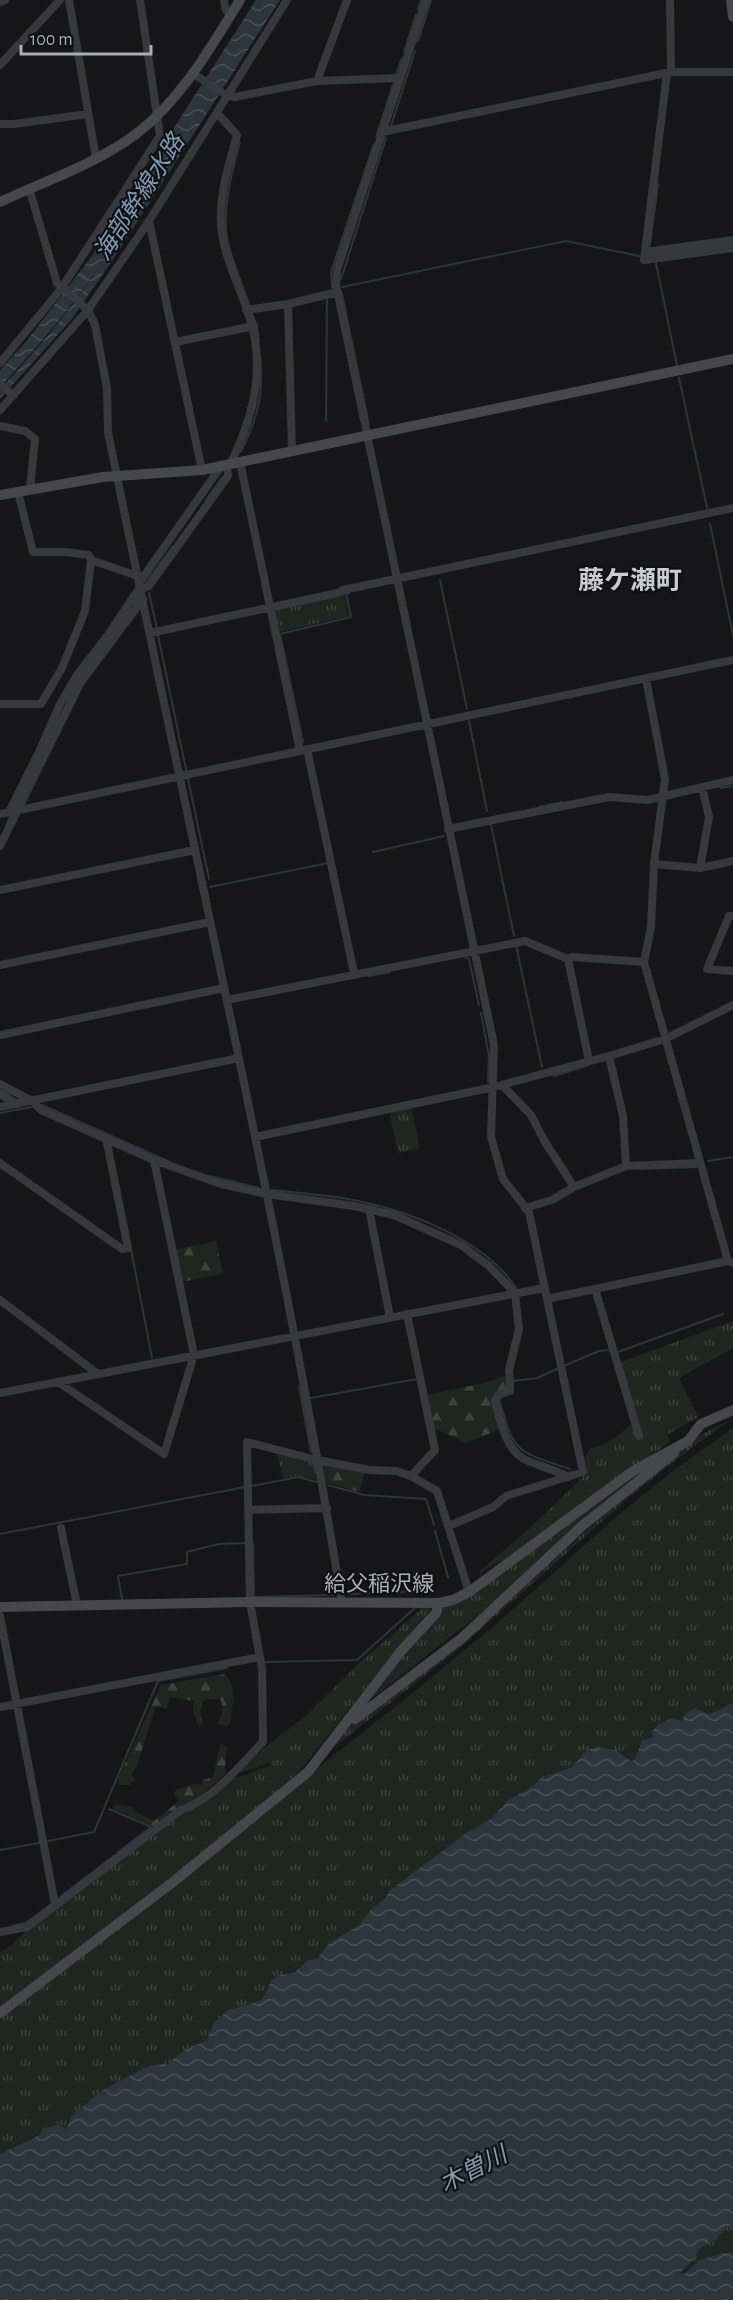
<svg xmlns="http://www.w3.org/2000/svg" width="733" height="2300" font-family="'Alegreya Sans','Noto Sans JP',sans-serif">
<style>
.grass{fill:url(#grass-tufts)}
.forest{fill:url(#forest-firs)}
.water{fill:url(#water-waves)}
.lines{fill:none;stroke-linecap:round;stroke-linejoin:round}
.stream{stroke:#2c353c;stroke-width:2}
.street{stroke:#37383d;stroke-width:8}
.secondary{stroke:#45474d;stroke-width:10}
.labels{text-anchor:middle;stroke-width:4.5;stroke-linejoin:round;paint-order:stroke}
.street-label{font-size:22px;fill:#a8adb8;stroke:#111113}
.water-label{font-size:24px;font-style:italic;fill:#7f9bb3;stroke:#111113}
.quarter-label{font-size:26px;font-weight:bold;fill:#c9ccd4;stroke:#111113}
</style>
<defs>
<pattern id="grass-tufts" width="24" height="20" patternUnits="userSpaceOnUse" patternTransform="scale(1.5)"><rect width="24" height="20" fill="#1e261f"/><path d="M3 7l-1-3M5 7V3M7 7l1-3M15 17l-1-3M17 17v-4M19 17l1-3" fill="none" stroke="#3c433d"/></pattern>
<pattern id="forest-firs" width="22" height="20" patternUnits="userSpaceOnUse" patternTransform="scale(1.5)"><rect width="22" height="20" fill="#1e261f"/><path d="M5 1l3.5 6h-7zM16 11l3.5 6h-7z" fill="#3c433d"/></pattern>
<pattern id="water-waves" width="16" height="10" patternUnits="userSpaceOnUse" patternTransform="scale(1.5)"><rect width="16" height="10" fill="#2c353c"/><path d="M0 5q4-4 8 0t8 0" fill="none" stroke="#485056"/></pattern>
</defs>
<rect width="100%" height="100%" fill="#161618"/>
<path class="grass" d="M344,594L348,616L279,632L275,613L277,609Z
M411,1108L420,1148L398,1153L390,1116L392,1112Z
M733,1321V1348L679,1378L698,1417L667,1435L670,1442L503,1561L494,1564L480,1575L479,1572L529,1529L587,1473L585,1457L591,1448C605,1446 623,1433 632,1423L637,1439L641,1438L618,1363Z
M732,1419L691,1448L628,1498L460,1648L334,1747L345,1730L414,1676L687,1445L706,1432Z
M733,1428V1703L710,1714L700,1709L686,1713L681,1721L639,1746L634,1760L631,1761L624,1754L580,1757L573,1767L539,1779L537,1784L507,1801L492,1818L465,1834L388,1893L359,1925L348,1933L337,1937L321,1955L315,1959L307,1961L295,1972C276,1973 269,1984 262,2000L228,2010L213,2024L208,2039L180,2053L168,2064L153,2065L144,2068L103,2090L68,2122L66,2129L52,2125L40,2131L39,2134L0,2154V2018L409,1696L500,1621L616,1517L674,1470Z
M277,1453L312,1462L316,1480L298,1476L283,1478Z
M664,1455L629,1482L486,1609L365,1704L407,1651L439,1615L447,1602Z
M417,1603L432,1606L429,1612L395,1651L304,1766L284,1786L174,1875L0,2007V1953L13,1944L30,1927L229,1778L240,1777L271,1765L269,1762L257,1768L237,1773L268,1745L306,1716L353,1669L421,1609Z
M733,2225V2253C722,2254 709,2255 700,2261C691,2265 690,2272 680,2274L694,2259L700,2248L717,2239L724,2229Z"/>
<path class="forest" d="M216,1241L223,1274L181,1282L174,1250Z
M503,1376L508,1378V1389L497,1394L501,1429L465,1443L441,1431L433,1430L426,1395L493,1381Z
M323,1465L365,1472L359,1492L325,1482Z
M224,1674C239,1686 232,1707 230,1723L227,1727L216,1724C223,1718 224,1708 220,1699H208L203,1701L200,1712L203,1723L199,1728L193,1710L194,1701L170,1697L167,1709L155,1707L137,1766L131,1774L135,1780L129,1785H120L118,1779L161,1685Z
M220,1744L227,1746L225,1768L226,1774L191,1803L154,1827L112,1808L115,1804L133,1807L134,1811L154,1821L179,1801L174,1794L176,1790L195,1784L201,1785L203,1780L213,1777Z"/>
<path class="water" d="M256,0H280L110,264L71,320L0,399V389C46,341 86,290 122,233C133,217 145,200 154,182C135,207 120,237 102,263C71,308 37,348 0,387V370L25,343L91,257Z
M733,1703V2225L724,2229L717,2239L700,2248L694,2259L680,2273L684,2274L700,2260L722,2253H733V2300H0V2154L39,2135L43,2128L57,2125L66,2129L71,2117L103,2090L144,2068L153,2065L168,2064L180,2053L208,2039L213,2024L228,2010L262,2000L271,1981L277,1976L295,1972L307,1961L318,1958L329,1943L359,1925L370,1911L386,1897L390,1890L465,1834L492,1818L507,1801L536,1784L539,1779L572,1767L587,1750L597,1747L616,1750L631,1761L634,1760L642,1741L653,1737L652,1732L658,1724L673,1718L681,1721L686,1713L695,1708L710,1714Z"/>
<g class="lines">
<path class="stream" d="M418,9L421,0
M418,41L431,0
M404,52L416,15
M396,75L402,58
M391,126L415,51
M376,137L394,82
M240,142C232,173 222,206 227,238C231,260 242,283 249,304
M650,245L658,184
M649,255L676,252
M656,263L677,366
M341,279L386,138
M332,287L331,272L374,144
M342,287L566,241L639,256
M342,294L369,425
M252,313L257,327L259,342
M679,378L707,508
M326,421L327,300
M241,452C258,417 264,393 260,354
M206,500L223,476
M710,524L733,635
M440,580L467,709
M146,582L173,546
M149,593L157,629
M134,605L137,599
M158,635L186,770
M469,721L487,811
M56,725L73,690
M303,742L280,634L351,617L346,593H349
M188,779L209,879
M721,788L733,786
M539,807L562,802
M491,825L514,936
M6,826L10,816
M373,852L444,836
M210,887L328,863
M516,945L542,1067
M463,956L469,959L479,1005
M369,976L390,972
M481,1013L489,1056L488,1081
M554,1076L589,1065
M0,1090L10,1095
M42,1105L170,1162
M0,1113L31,1107
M708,1161L733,1157
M639,1169L696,1167
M209,1176L259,1188
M271,1190C302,1193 333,1195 363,1202C415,1213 486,1242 516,1288
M131,1249L152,1358
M615,1353L723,1314
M566,1365L599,1351L609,1350
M513,1381L537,1378L557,1369
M299,1386L311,1452
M513,1389V1393L499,1398C514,1454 516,1451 570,1469
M311,1398L417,1379
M313,1463L315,1473
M328,1485L364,1495L426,1499L434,1525
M251,1486L299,1477L316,1482
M435,1531L448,1577
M0,1534L245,1487
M253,1543L254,1597L333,1595
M350,1594L422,1591
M122,1599L118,1576L187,1564V1552L219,1544L246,1543
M266,1662L357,1660L416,1607
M109,1809L149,1826
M48,1841L94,1832L158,1681L227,1668
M0,1850L39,1843
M117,1853L151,1827
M60,1897L115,1855
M12,1926L26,1923L51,1904"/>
<path class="street" d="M69,0L96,158
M224,0L225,8L230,15
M426,0L337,270L336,285L494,1045L491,1137L503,1179L529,1212L583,1472L506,1496L493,1507L449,1526
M670,0L671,72
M0,2L5,0
M0,65L60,0
M192,73L228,96L235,97L317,81L400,78
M667,73L644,260L733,248
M317,81L347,0
M217,113L237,135C229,164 219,195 221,225C224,262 245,295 253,330C264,378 251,421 231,463
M0,124H14L88,114
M382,132L671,72H733
M29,188L57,283L88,310L95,325L107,388L108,432C186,822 278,1210 342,1603
M149,221L202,470
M645,252L733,240
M246,310L288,304
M175,342L254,326
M0,363L61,289L160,136L140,0
M0,383L13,396
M0,410L88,310L149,221L287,0
M0,426L25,431L35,439L30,489
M292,451L288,304L338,292
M240,462L300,751
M91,560L138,576
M139,583L222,465
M141,589L149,586L228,476L227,464
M150,633L338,593L343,590L733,508
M646,679L665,779L654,864L651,927L644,962L728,1261
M0,704H41L62,668L85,611L91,560L89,555L65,552H33L18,492
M307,749L354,973
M9,812L39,752L60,704L77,675L108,635L140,587
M0,814L733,660
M448,829L609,797L648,800L733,780
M0,846L81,682L143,599
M654,864L700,868L733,861
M700,868L709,817L702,787
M0,890L195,850
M733,916H729L707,969L733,971
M568,959L589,1061
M0,965L210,922
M227,1000L525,941L568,959L572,957L644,962
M0,1035L224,988
M609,1056L623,1116L626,1166
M0,1084L32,1101L41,1110L154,1160L221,1184L267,1194L354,1206L394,1215L461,1245L489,1266L515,1293L519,1329L509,1370L510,1389L498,1395L495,1401C500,1420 505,1448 524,1459C538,1466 554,1469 568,1477
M502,1085L531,1115L545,1142L574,1187
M0,1094L17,1104
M0,1107L239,1058
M255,1137L494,1087L609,1056L665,1039L733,1005
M0,1163L122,1249L128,1248L106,1138
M525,1208L552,1200L574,1187L626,1166L700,1163
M369,1209L390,1317
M595,1289L639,1436
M547,1299L728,1261L733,1263
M0,1300L98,1374
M407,1314L435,1450L411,1476
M58,1382L164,1454L194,1355L154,1160
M0,1393L544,1288
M249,1510L327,1508
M61,1528L77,1605
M0,1616L55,1904
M0,1707L260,1657
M0,1932L27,1927L181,1810C214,1799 240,1765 263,1742L262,1669L250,1602L247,1442L317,1460L370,1470L396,1471L411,1476L437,1491L469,1592"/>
<path class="secondary" d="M731,0L733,17
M0,202C45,181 96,164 136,134C181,100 211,47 240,0
M0,495L103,477L202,470L733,359
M0,1607L250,1602L439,1603L453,1600L469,1592L633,1471L688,1441L701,1424L733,1410
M355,1719L462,1638L582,1526L674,1453
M0,2013L173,1882L308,1772L401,1651L436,1613L439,1603"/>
</g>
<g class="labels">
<g class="street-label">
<text x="379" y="1591">給父稲沢線</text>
</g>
<g class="water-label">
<text transform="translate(139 197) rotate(-57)" y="8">海部幹線水路</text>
<text transform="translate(473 2169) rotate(-27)" y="8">木曽川</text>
</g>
<g class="quarter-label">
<text x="630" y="589">藤ケ瀬町</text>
</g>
</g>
<path d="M21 45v9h130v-9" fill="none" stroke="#a8adb8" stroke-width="3"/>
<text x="30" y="45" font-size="18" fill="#a8adb8" stroke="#111113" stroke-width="4.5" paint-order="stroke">100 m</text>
</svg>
